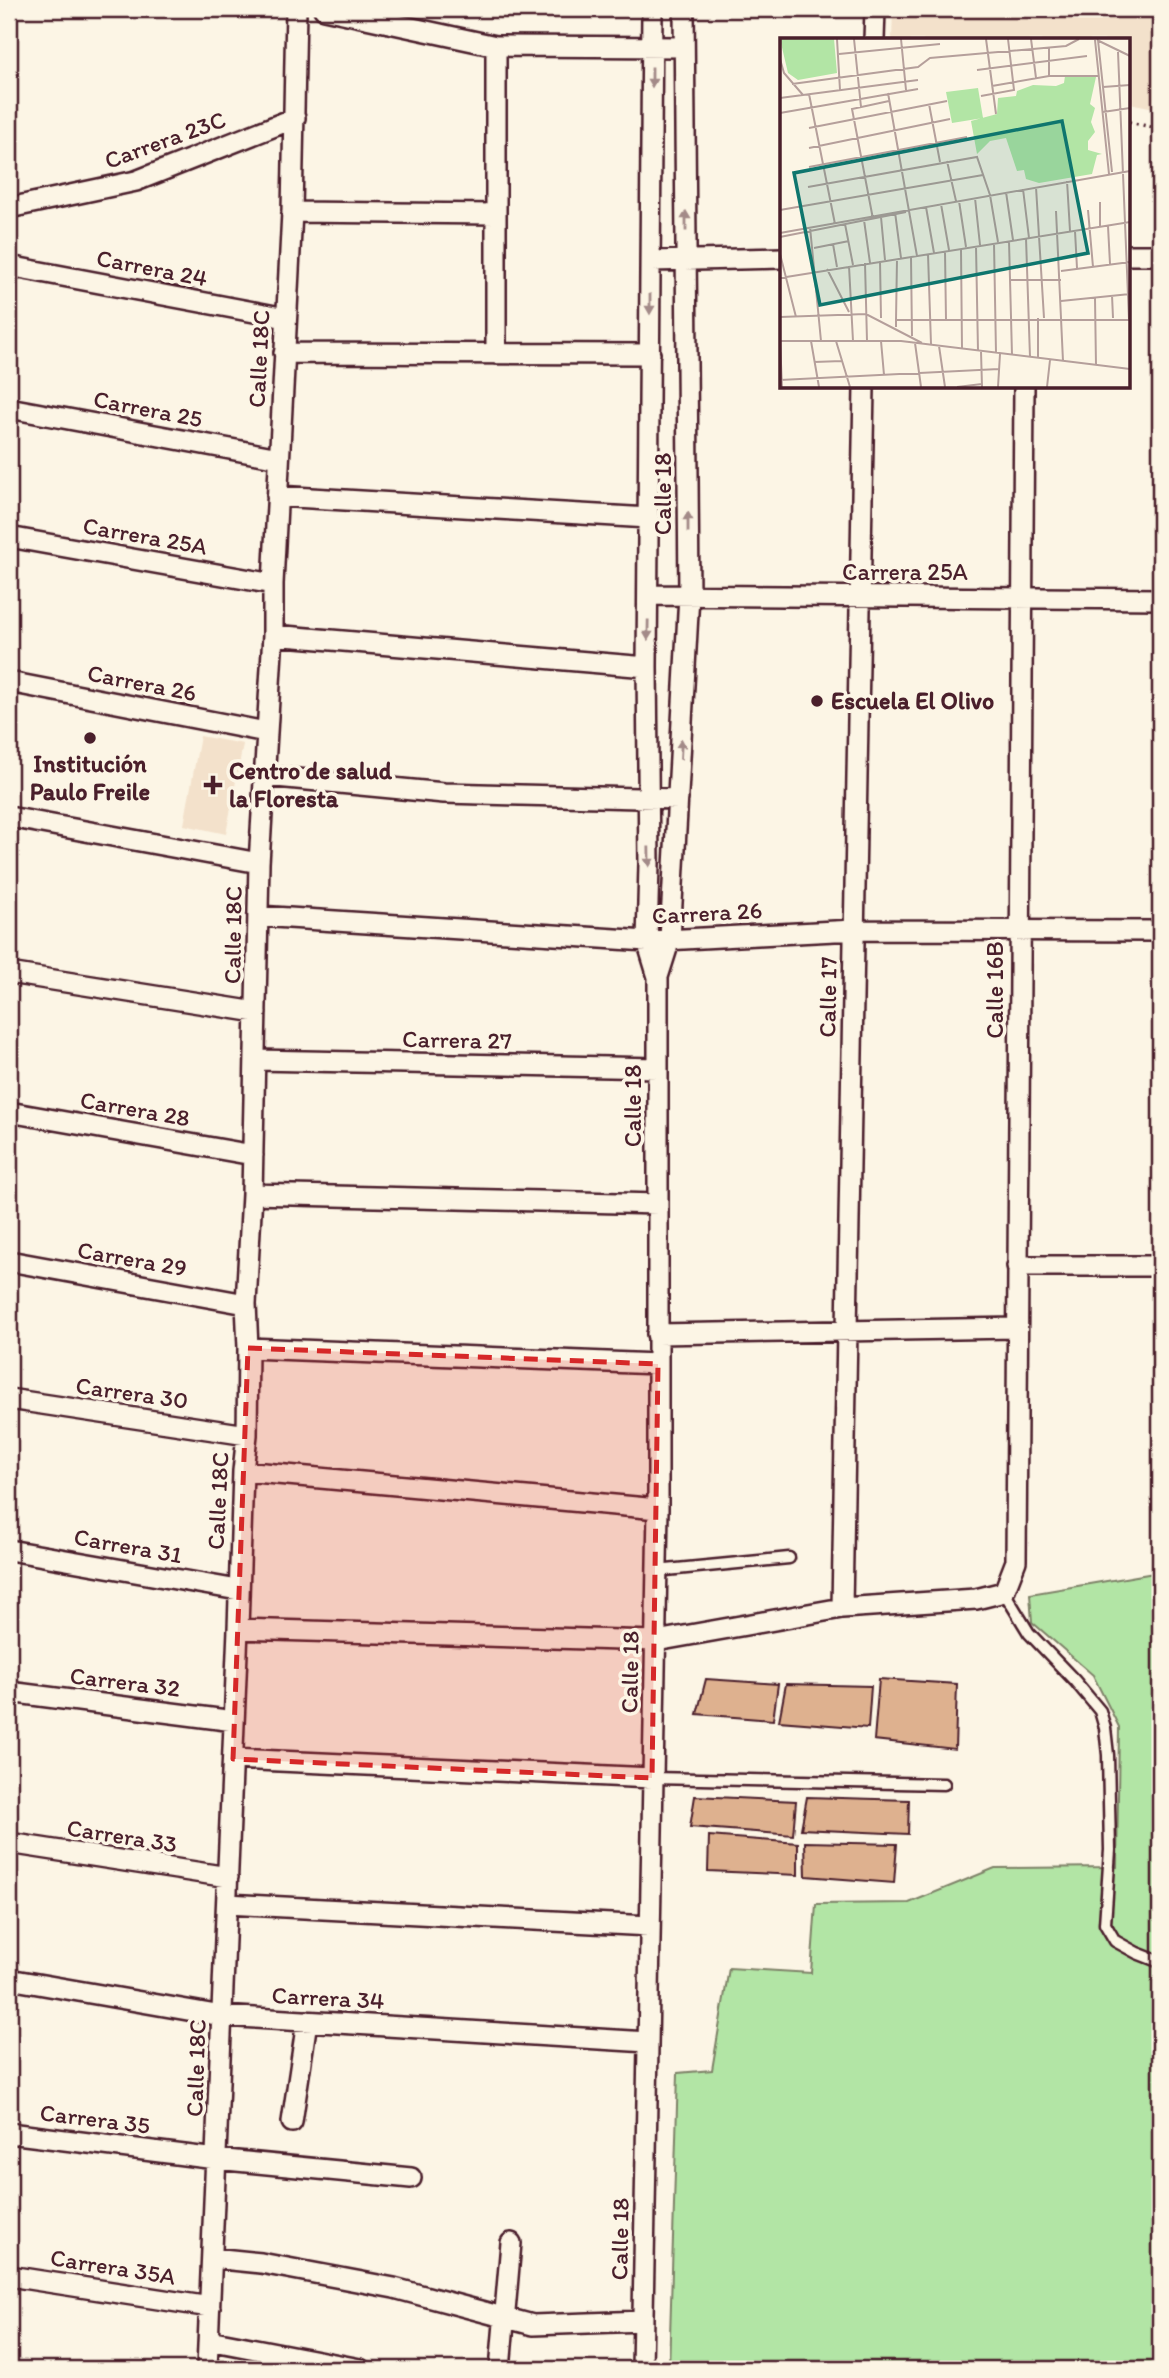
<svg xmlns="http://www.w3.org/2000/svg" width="1169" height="2378" font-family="Itim,sans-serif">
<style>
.built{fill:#f3e1cb}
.park{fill:#b2e5a5;stroke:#7e8268;stroke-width:2}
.building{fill:#deb18f;stroke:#4a1f2b;stroke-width:2}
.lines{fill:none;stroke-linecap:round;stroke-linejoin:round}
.lane-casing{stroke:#4a1f2b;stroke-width:15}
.street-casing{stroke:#4a1f2b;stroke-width:24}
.path{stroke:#4a1f2b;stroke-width:3.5;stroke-dasharray:2 5;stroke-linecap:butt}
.lane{stroke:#fcf5e5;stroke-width:10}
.street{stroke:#fcf5e5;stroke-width:19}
.oneway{fill:#a38a88}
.marked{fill:#d62828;fill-opacity:0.2;stroke:#d62828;stroke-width:5;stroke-dasharray:14 9;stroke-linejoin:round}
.poi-dot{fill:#4a1f2b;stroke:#fcf5e5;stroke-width:2.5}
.labels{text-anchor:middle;stroke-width:7;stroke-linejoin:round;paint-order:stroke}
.street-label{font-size:24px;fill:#4a1f2b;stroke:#fcf5e5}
.poi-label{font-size:24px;font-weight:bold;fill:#4a1f2b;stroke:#fcf5e5;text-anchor:start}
.inset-road{fill:none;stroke:#b59f9b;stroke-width:2}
.view{fill:#0f766e;fill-opacity:0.15;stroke:#0f766e;stroke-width:3.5}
.inset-edge{fill:none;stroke:#4a1f2b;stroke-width:3.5}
</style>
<rect width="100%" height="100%" fill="#fcf5e5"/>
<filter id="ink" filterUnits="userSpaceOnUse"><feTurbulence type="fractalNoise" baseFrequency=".0143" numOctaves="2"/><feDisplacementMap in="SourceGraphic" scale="14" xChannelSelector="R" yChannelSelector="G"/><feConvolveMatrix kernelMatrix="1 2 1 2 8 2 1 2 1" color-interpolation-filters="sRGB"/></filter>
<g filter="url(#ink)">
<path class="built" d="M893,9H1160V109L1129,103V40H892Z
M200,736L243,744L226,834L184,825Z"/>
<path class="park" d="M1160,1572V2369H669L678,2073L712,2070L729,1968L811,1973L816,1904L909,1903L995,1868L1117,1867L1119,1727L1093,1675L1032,1622L1030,1594Z"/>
<path class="building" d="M706,1679L778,1684L773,1720L697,1714Z
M879,1679L957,1684L955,1749L874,1740Z
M786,1684L871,1686L868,1728L779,1721Z
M695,1796L796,1801L793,1835L690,1827Z
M807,1797L909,1800L908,1834L801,1829Z
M709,1836L798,1843V1875L708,1871Z
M805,1842L897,1844L894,1883L806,1876Z"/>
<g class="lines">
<defs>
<path id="lane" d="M656,1571L789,1558
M1004,1592L1029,1633L1075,1681L1100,1711L1105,1728L1108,1755L1110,1850L1105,1924L1115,1941L1137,1953L1160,1962
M652,1778L944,1784"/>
<path id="street" d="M324,9L496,46L684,47
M652,9L647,667L649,864L647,941L658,977
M874,40L875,9
M9,208L136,181L295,118
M292,212L496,214
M1129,255H1160
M651,261L782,258
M9,266L286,318
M284,353L650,354
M496,354V46
M9,408L279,458
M277,496L649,518
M9,537L273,584
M648,595L1160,599
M273,635L647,667
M9,682L266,732
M266,776L444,793L678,799
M9,817L259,863
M258,916L647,941L854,930L1160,931
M9,973L256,1012
M255,1060L658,1068
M9,1112L253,1155
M252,1194L658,1204
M9,1261L246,1304
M1017,1266H1160
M657,1334L1016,1328
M248,1348L658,1364
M9,1399L247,1435
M243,1471L658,1509
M9,1550L238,1590
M842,1608L864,387
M238,1629L656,1641L842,1608L976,1599L1004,1592L1016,1561L1024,387
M9,1692L234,1721
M233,1759L652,1778
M9,1843L228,1877
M227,1904L650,1926
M9,1979L222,2016L648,2042
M292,2122L307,2021
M9,2133L216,2159L411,2178
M212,2258L261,2263L394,2288L533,2325L643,2321
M9,2276L210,2307
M209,2340L360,2369
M207,2369L238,1629L243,1471L247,1435L248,1348L246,1304L252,1194L259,863L273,635V584L292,212L296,9
M500,2369L511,2243
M642,2369L658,1509V977L670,939L689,595L684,9"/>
</defs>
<use href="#lane" class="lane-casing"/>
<use href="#street" class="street-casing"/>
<path class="path" d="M1129,122L1160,129"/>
<use href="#lane" class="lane"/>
<use href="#street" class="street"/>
</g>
<defs><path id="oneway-solid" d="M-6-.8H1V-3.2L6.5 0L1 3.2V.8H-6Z" transform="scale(1.75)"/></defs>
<g class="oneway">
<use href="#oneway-solid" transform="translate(652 77) rotate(90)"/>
<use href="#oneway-solid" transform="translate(686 221) rotate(-90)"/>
<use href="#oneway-solid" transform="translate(650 304) rotate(90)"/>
<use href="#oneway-solid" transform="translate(688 522) rotate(-90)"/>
<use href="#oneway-solid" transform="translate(648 630) rotate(91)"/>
<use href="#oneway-solid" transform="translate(681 749) rotate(-87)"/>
<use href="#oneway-solid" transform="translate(649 857) rotate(89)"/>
</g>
</g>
<path class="marked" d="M248,1348L658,1364L652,1778L233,1759Z"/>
<g class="poi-dot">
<circle cx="817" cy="701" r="7"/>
<circle cx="90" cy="738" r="7"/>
<path d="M209.5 774.5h7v7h7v7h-7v7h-7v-7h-7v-7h7z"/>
</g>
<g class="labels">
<g class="street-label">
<text transform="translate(165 140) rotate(-20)" y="8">Carrera 23C</text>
<text transform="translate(152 268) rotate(11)" y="8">Carrera 24</text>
<text transform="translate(259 359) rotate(-87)" y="8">Calle 18C</text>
<text transform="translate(148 409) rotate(11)" y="8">Carrera 25</text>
<text transform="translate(663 494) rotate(-90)" y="8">Calle 18</text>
<text transform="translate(145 536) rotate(10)" y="8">Carrera 25A</text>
<text x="905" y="580">Carrera 25A</text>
<text transform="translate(142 683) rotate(11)" y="8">Carrera 26</text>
<text transform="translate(707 913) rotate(-3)" y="8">Carrera 26</text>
<text transform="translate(233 935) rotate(-89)" y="8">Calle 18C</text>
<text transform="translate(995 990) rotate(-90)" y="8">Calle 16B</text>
<text transform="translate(828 997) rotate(-89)" y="8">Calle 17</text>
<text transform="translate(457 1040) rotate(1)" y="8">Carrera 27</text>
<text transform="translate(633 1106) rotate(-90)" y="8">Calle 18</text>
<text transform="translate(135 1109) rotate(10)" y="8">Carrera 28</text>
<text transform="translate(132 1259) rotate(10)" y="8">Carrera 29</text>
<text transform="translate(132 1393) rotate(8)" y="8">Carrera 30</text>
<text transform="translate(218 1501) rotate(-87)" y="8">Calle 18C</text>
<text transform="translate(128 1546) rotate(10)" y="8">Carrera 31</text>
<text transform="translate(630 1672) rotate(-89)" y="8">Calle 18</text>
<text transform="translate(125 1682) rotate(7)" y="8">Carrera 32</text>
<text transform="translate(122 1836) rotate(9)" y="8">Carrera 33</text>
<text transform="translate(328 1998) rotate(3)" y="8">Carrera 34</text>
<text transform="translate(196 2068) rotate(-88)" y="8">Calle 18C</text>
<text transform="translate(95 2119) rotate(7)" y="8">Carrera 35</text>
<text transform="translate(620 2239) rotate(-89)" y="8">Calle 18</text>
<text transform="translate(113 2267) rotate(9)" y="8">Carrera 35A</text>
</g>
<g class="poi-label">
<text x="831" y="709">Escuela El Olivo</text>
<text x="90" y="772" text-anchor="middle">Institución<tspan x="90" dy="28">Paulo Freile</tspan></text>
<text x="229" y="779">Centro de salud<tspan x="229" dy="28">la Floresta</tspan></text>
</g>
</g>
<g transform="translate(780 38)">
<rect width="350" height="350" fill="#fcf5e5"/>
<path d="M0,1H54L57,35L18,42L8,35ZM285,38L316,39L310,66L315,70L311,84L315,94L308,103V112L322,116L317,117L312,136L259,145L246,141L244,132L237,133L226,100L210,103L197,116L191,83L217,76L218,60L236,58L237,53L253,47L276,48L284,45ZM198,50L203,80L172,85L166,54Z" fill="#b2e5a5"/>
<path class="inset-road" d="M57,1L60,52M74,1L81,69M121,1L126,52M206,1L216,76M251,1L256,40M315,2L329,136M317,2L350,18M318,2L332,134M338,14L349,282M59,16L160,6M0,21L4,35L23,57M197,32L307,18M269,38V10M12,46L138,29L150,20L286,8L299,1M212,48L269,38H318M323,49L350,47M108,55L137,218M29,56L55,186M201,58L234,52L228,1M0,60L138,42M149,66L160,124M323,74L350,70M0,75L138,51M29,90L167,63M29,110L170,81M167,123L176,163M29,129L187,99M287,143L290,193M28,149L197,119L210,157L218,204M256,149L264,280M243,151L249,200M226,154L233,202M195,160L200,207M179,163L186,209M320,164V189M161,166L169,212M146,169L154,215M0,172L203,137M308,172L313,229M276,173L283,323M115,174L121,220M101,179L105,222M93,181L72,71L109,63M84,182L90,225M65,186L73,227M328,188L330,226M30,189L41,303M295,193L297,230M0,195L350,133M0,199L126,174M246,200L250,319M229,203L232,317M214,205L216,315M53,206L57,229M196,208L198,313M34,210L69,203M181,211L182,310M165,213L166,282M0,216L16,279M148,216L151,306M131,219L132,298M100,223L101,280M85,225L87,303M69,228L73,303M47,231L69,274M281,233L350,224M0,240L350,184M231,242H281M332,257L333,280M315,260L316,328M281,263L350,256M0,279L86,276L142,305M258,280V320M116,282L117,221M116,289V282H349M0,302L2,349M0,303H121L350,331M31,303L39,349M56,303L70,349M101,303L104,337M135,305L141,349M159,308L165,349M201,313L202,349M34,324L62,323M0,342L219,331M177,349L202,346M218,349L220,316M267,349L270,322"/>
<path class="view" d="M282,83L308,215L40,267L14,135Z"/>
<rect width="350" height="350" class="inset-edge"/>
</g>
<rect width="1169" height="2378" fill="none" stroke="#fcf5e5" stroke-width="35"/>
<rect x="18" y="18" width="1134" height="2343" fill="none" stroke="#4a1f2b" stroke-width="2.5" filter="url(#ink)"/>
</svg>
